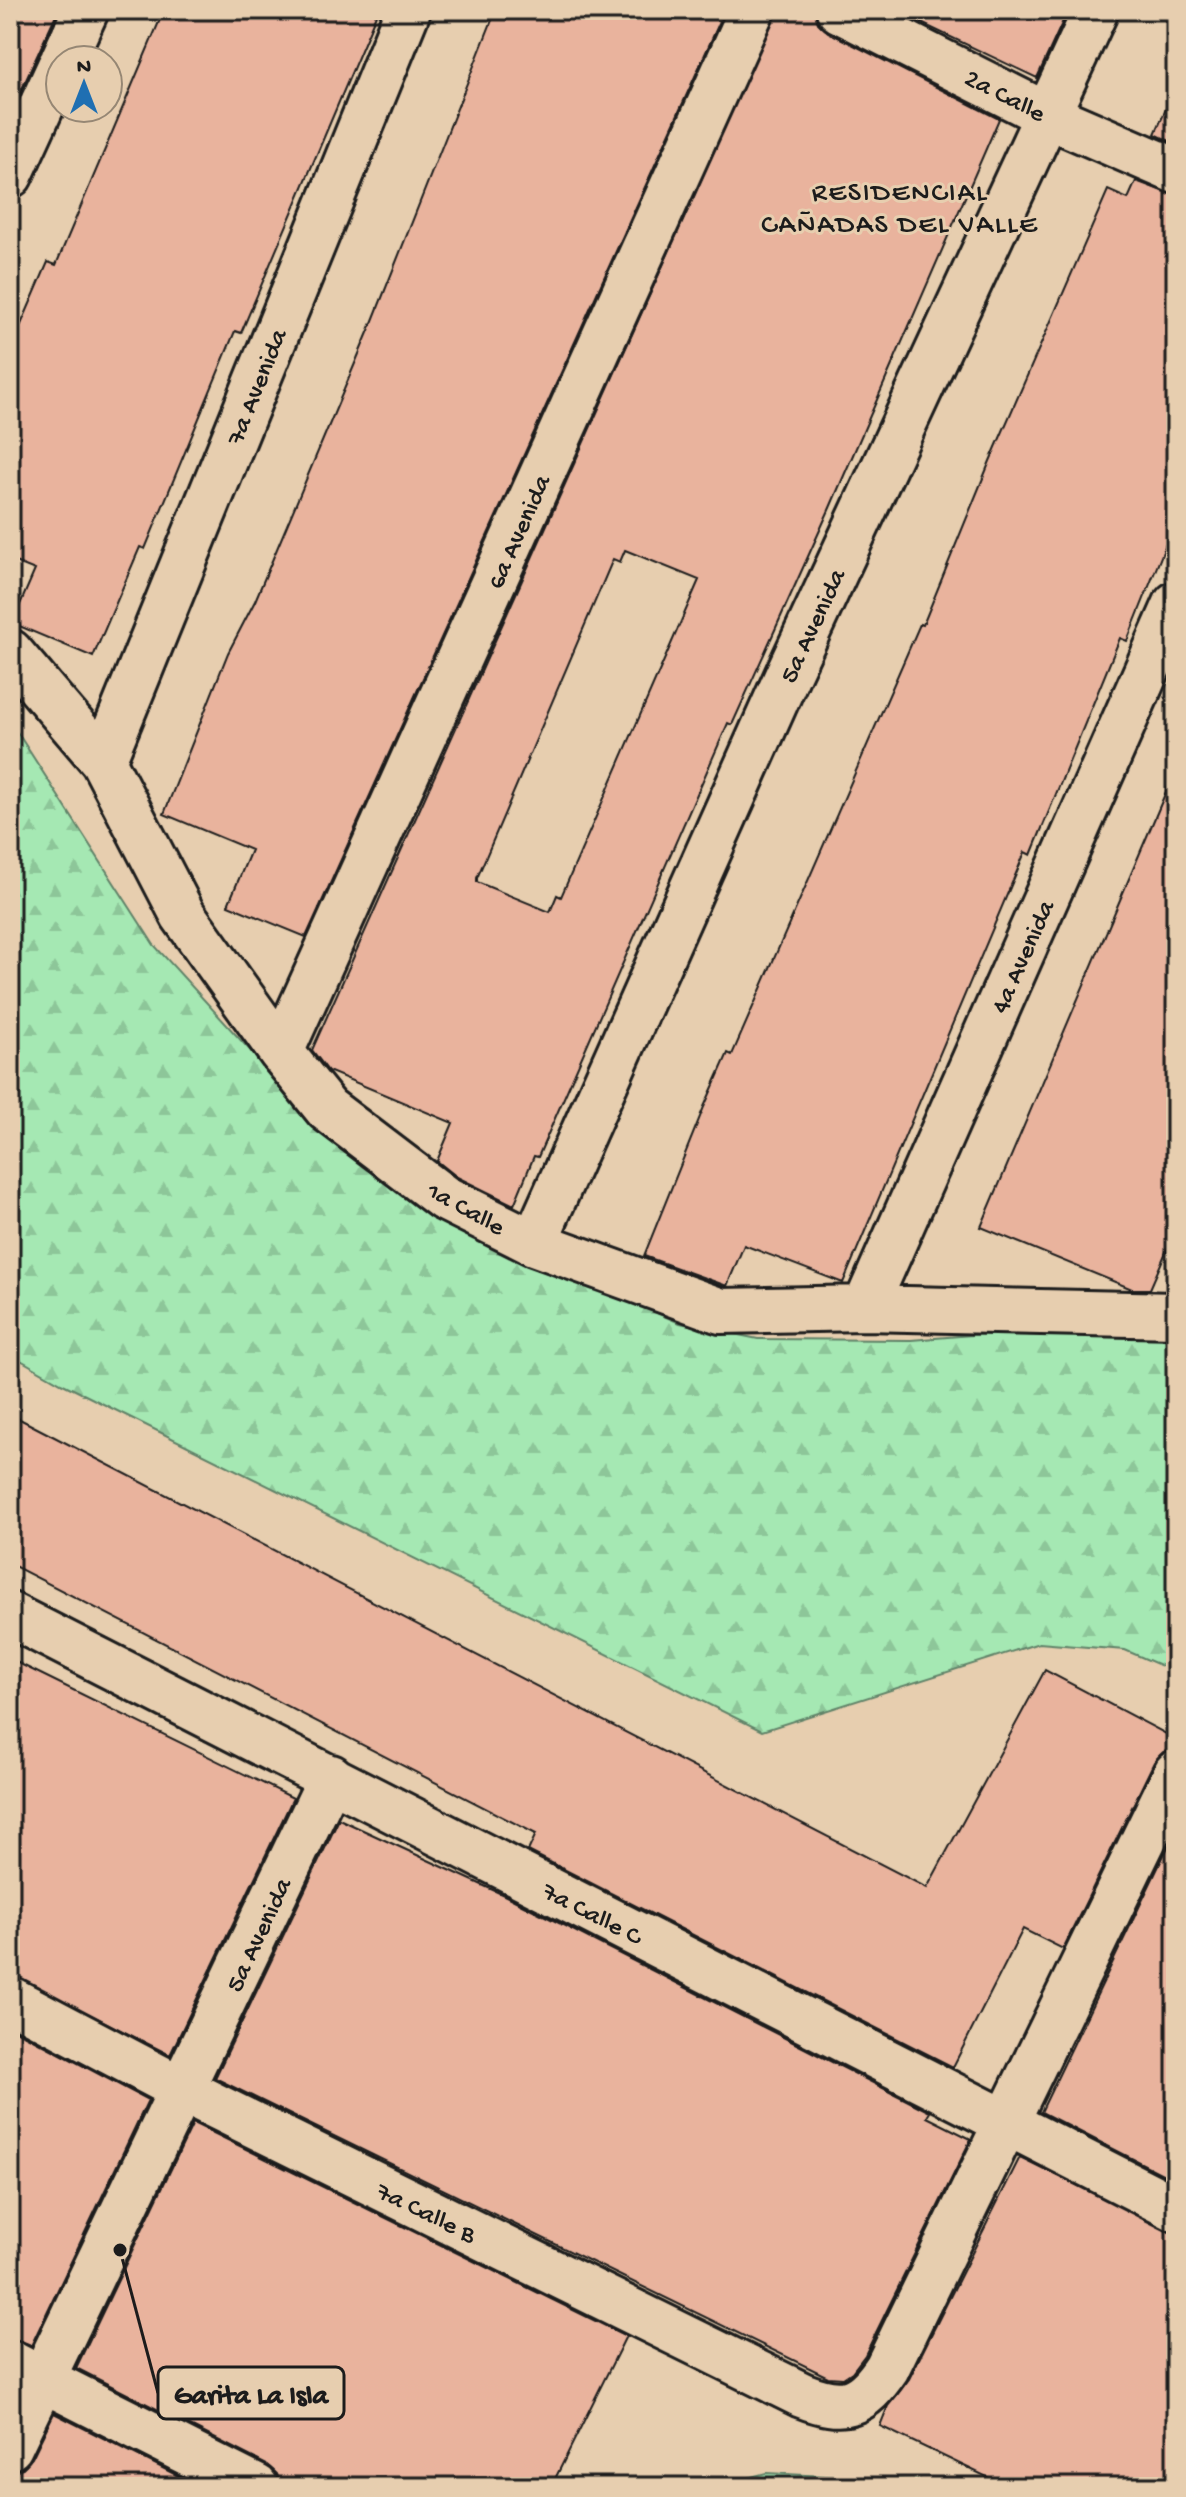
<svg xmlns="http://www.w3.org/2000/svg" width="1186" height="2497" font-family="'Gochi Hand',sans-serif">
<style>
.forest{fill:url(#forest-firs);stroke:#608268;stroke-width:2}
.building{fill:#e9b39d;stroke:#1c1c1c;stroke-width:2;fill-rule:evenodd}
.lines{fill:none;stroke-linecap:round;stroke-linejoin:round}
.minor-casing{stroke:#1c1c1c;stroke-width:50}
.minor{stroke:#e7ceaf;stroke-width:44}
.labels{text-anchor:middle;stroke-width:6;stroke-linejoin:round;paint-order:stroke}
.street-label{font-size:26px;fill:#1c1c1c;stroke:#e7ceaf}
.neighbourhood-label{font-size:28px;letter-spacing:2px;fill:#1c1c1c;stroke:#e7ceaf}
.leader{fill:none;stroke:#1c1c1c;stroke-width:3}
.callout-dot{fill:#1c1c1c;stroke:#e7ceaf;stroke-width:3}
.callout{fill:#e7ceaf;stroke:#1c1c1c;stroke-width:3}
.callout-label{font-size:28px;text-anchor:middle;font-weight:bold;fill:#1c1c1c}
</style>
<defs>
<pattern id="forest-firs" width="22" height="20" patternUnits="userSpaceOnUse" patternTransform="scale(2)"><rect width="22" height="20" fill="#a5e8b3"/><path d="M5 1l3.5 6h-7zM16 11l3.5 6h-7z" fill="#8dc699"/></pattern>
</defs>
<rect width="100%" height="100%" fill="#e7ceaf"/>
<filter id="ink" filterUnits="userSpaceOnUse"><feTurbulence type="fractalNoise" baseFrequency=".0125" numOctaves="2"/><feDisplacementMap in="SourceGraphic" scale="16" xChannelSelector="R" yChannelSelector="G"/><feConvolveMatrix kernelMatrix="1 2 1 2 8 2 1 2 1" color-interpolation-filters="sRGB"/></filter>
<g filter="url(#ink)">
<path class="forest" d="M10,721L154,945L288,1092L606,1291L680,1323L758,1339L911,1340L1128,1322L1176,1332V1672L1125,1650L1039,1643L762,1731L61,1383L10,1354Z
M766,2473L944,2482L952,2487H713Z"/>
<path class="building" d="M10,10H58L10,115Z
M164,10H378L241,333L235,331L145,549L140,547L93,657L12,623L35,570L10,560V350L48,262L56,265Z
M496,10H725L306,937L228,905L251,850L164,814L228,653L255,601L372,323Z
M777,10H814L818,23L828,32L999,119L829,510L732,725L728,723L538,1157L534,1156L514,1205L457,1177L437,1161L453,1123L328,1071L312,1050ZM625,550L699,580L561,897L557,895L550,912L477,882V878L613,559L620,562Z
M894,10H1068L1037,78Z
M1176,86V144L1155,134Z
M1136,181L1176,196V519L1127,641L1120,638L1031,855L1025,852L843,1283L744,1245L727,1286L644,1256L704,1107L728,1053L732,1055L920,624L923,625L990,461L1108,190L1128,199Z
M1176,768V1229L1150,1289H1132L981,1227Z
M10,1414L927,1888L1045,1670L1176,1739V1748L1163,1752L1154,1762L1063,1949L1023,1929L953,2067L528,1851L536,1834L10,1564Z
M10,1659L293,1798L170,2055L10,1974Z
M339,1819L506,1896L930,2112L927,2117L971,2139L865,2355L852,2372L843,2378L828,2377L215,2078Z
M1176,1830V2181L1041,2112Z
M10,2027L148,2100L31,2346L10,2338Z
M193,2123L626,2336L551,2487H281L277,2474L267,2465L76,2368Z
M1020,2157L1176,2234V2487H1008L880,2426L888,2406L909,2379Z
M54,2413L200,2487H10V2472L23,2468L32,2458Z"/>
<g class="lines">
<defs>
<path id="minor" d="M839,10L1049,116L1176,171
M63,60L86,10
M10,175L60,66
M10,652L103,761L183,915L281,1052L327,1109L444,1198L534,1243L721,1311L865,1308L1176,1315
M103,761L408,10
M281,1052L752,10
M534,1243L787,676L1096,10
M865,1308L1176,604
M10,1615L1176,2209
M10,1999L183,2090L802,2395C845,2412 862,2405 887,2368L1176,1773
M10,2363L256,2487
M10,2447L331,1777"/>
</defs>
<use href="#minor" class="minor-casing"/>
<use href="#minor" class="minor"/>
</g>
</g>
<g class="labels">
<g class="street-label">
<text transform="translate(1006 94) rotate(27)" y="9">2a Calle</text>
<text transform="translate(255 386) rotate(-68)" y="9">7a Avenida</text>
<text transform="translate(517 531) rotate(-66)" y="9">6a Avenida</text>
<text transform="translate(811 625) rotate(-65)" y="9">5a Avenida</text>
<text transform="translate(1021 956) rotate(-66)" y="9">4a Avenida</text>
<text transform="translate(467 1207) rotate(29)" y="9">1a Calle</text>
<text transform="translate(593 1912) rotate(27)" y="9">7a Calle C</text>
<text transform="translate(257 1934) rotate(-65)" y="9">5a Avenida</text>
<text transform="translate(427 2211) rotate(26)" y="9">7a Calle B</text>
</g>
<g class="neighbourhood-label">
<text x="900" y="200">RESIDENCIAL<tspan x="900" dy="32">CAÑADAS DEL VALLE</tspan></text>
</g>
</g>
<path class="leader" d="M120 2250L158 2393"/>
<circle class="callout-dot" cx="120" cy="2250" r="8"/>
<rect class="callout" x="158" y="2367" width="186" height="52" rx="8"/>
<g class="callout-label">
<text x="251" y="2403">Garita La Isla</text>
</g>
<rect width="1186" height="2497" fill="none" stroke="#e7ceaf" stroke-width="40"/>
<rect x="20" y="20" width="1146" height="2457" fill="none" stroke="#1c1c1c" stroke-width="3" filter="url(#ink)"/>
<g transform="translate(84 84)"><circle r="38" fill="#e7ceaf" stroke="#968774" stroke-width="2"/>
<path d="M0-6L14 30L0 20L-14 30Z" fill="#1f6fb2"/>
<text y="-12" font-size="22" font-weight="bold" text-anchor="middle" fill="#1c1c1c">N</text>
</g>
</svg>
